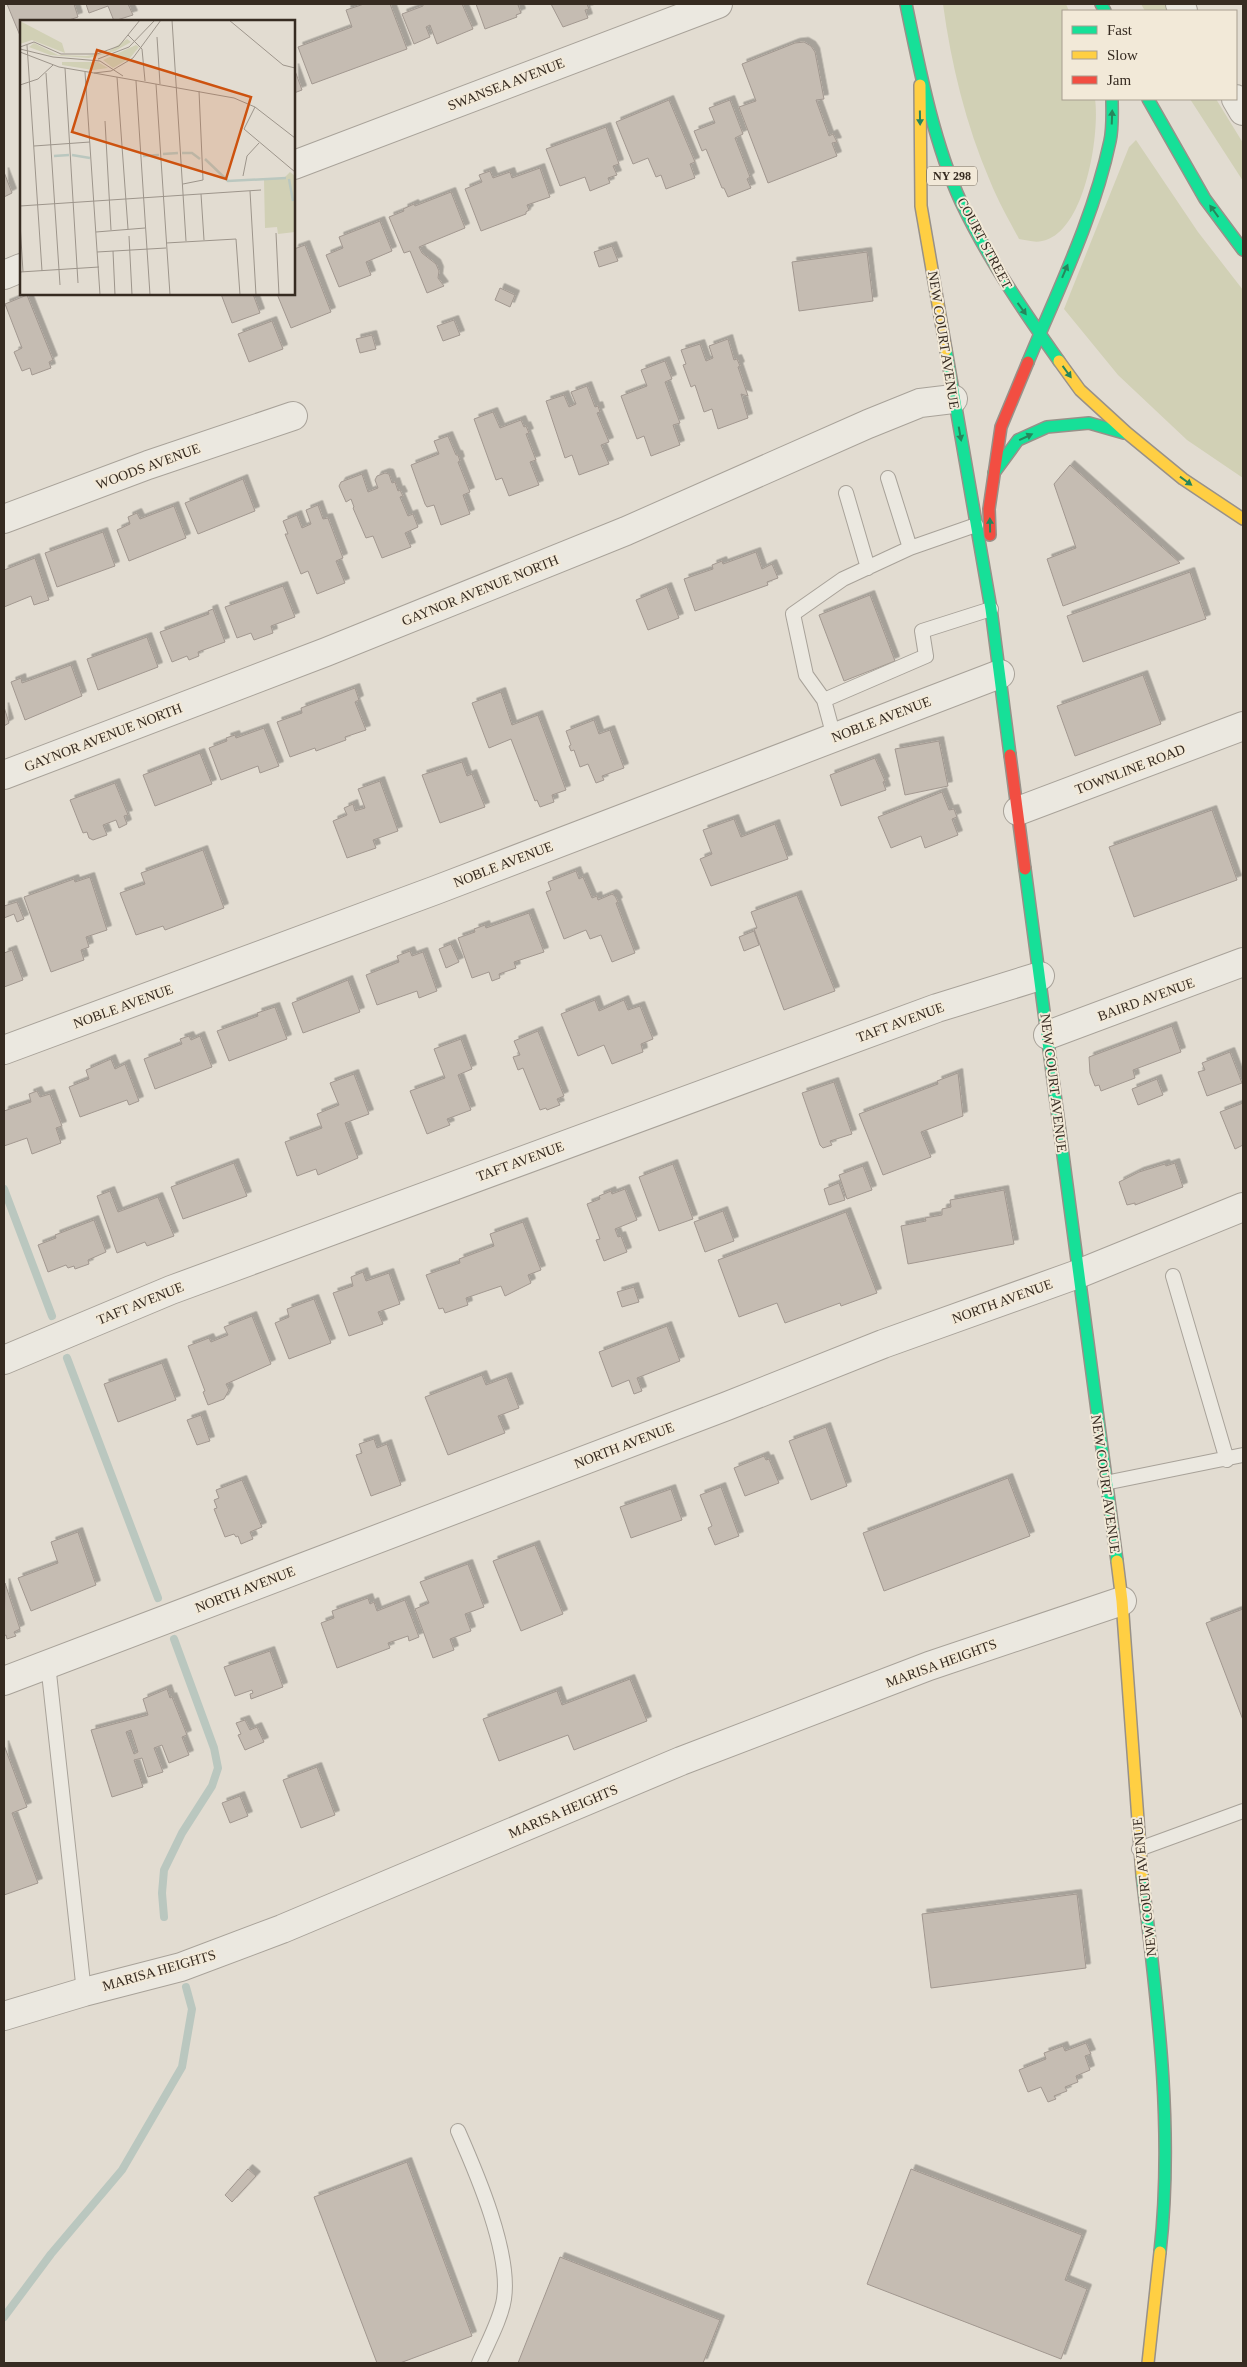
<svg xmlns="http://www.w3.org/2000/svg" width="1247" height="2367" font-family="'Times New Roman',serif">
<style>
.green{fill:#d1d0b5}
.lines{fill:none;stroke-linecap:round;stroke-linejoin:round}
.stream{stroke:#bac7bf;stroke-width:8}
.building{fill:#c5bcb2;stroke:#a29890;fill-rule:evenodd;filter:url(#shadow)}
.lane-casing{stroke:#a8a299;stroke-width:16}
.street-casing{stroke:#a8a299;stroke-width:30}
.fast-casing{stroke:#989189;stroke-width:14}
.slow-casing{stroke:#989189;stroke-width:14}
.jam-casing{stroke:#989189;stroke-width:14}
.lane{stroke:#ebe8e0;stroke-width:14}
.street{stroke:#ebe8e0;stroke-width:28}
.fast{stroke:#16e098;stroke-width:11}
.slow{stroke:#ffcf43;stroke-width:11}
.jam{stroke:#f24e42;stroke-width:11}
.oneway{fill:#26865c}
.labels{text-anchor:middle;stroke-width:4;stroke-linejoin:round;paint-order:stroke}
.shield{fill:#f2e9d8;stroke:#6e6458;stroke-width:1}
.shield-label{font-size:12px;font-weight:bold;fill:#362b21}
.street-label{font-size:14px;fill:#362b21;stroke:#f2e9d8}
.inset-river{fill:none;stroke:#bac7bf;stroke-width:2.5}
.inset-road{fill:none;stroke:#9d958b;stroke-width:1}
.view{fill:#cd520f;fill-opacity:0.15;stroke:#cd520f;stroke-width:2.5}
.inset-edge{fill:none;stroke:#362b21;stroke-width:2.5}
</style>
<defs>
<filter id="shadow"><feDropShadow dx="4.5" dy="-4.5" stdDeviation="0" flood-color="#0004"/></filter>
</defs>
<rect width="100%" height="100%" fill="#e2dcd1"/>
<path class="green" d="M943,4H1066L1069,11H1063V99H1095C1100,134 1085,233 1042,241C1035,243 1026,240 1019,239C1009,220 998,201 990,181C966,125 951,64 943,4Z
M1141,4H1168L1172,11H1145Z
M1190,99H1216L1243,143V181Z
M1136,140L1198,232L1243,290V478L1187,440L1118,375L1064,309L1129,147Z"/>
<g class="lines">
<path class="stream" d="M4,1189L52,1316
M67,1358L158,1598
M164,1917L162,1893L164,1870L182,1833L212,1786L218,1768L214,1748L174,1639
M4,2317L51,2254L122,2170L182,2067L192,2009L186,1987"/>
</g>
<path class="building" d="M7,4H74L78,17L66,21H21V38Z
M86,4H128L133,15L114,21L108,6L89,13Z
M364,4H390L407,49L312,84L298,47L352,27L346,10Z
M423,4H462L473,29L437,44L430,25L426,27L430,37L414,44L402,14L423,6Z
M476,4H522L518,5L521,13L516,15L517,17L485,29Z
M551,4H587L589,9L585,10L588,18L563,27Z
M804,42L811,46L815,52L824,99L816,100L829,136L833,134L837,142L832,143L837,156L768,183L739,107L756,101L742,64L795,43Z
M294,68L302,90L294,93Z
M669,100L695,162L690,164L695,178L666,189L661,175L656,177L648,158L633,164L616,122Z
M730,100L743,134L735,138L750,177L747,179L751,188L728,197L724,188H722L706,149L702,151L694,131L715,123L709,108Z
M606,127L619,164L613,166L617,175L608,178L610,183L590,191L585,177L560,186L546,149Z
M540,168L550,197L527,205L529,210L526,212V214L481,231L465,189L482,182L479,175L490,171L493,178L510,172L512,178Z
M4,172L12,193L4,197Z
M451,192L465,228L419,247L422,253L436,264L439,271L438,278L444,286L427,293L410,251L404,253L389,217L404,211L403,209L414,204L415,206Z
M380,221L392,251L366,262L371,275L339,287L326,255L343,248L339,237Z
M305,245L331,312L291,328L277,294H294V249Z
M612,246L618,261L599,267L594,252Z
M867,252L873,301L799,311L792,262Z
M500,288L515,295L510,307L495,300Z
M221,294H253L260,313L232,323Z
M27,295L53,360L49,362L51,368L32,375L30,368L22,371L14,352L22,348L5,304Z
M454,320L460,335L443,341L437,326Z
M272,321L283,349L249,362L238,334Z
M372,335L376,349L360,353L356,339Z
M728,339L734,360L737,359L740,366L738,367L748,396L741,394L748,418L718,429L712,409L704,412L695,385L691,387L683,365L686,364L681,350L700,344L706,361L713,358L709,346Z
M665,361L672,379L665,382L680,423L673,425L680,445L651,456L644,436L637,439L621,396L647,386L641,370Z
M587,386L595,407L598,406L600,412L597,413L609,442L601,445L609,464L579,475L572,455L565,458L546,401L564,395L569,407L576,404L571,392Z
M493,412L500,428L521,420L524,427L526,426L529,433L526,434L536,460L530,462L539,485L509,496L502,478L496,480L474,419Z
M448,436L456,455H458L460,461L458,462L470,492L463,495L470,514L441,525L434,505L427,507L425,504L411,465L439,454L434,441Z
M1070,465L1180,563L1063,606L1047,559L1076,548L1054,484Z
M385,473L389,474L392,483L395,482L398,491L400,490L403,496L400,497L408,516L413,514L418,527L405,533L411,547L382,558L373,536L366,538L353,508L354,507L351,499L346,502L339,486L341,482L362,474L368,492L378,488L375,480L377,476Z
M243,479L255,511L198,534L185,503Z
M318,505L323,519L328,518L343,558L336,561L345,583L317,594L308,571L301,574L285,534H288L283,521L297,515L302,528L311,524L306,510Z
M174,506L186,538L129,561L117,530L130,524L128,517L137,513L140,519Z
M103,532L115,566L57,587L45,553Z
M756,552L762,569L772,564L778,578L767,582L768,585L695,611L684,579L713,569L712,565L722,561L723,564Z
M35,558L49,600L34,605L31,596L4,607V570Z
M1190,572L1206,619L1083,662L1067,616Z
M283,586L295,617L271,626L273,633L254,640L251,633L237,638L225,607Z
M667,587L679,618L648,630L636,600Z
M870,595L895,661L844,681L819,615Z
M213,609L225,642L198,652L199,656L189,660L187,656L172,662L160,632L209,614L208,611Z
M147,637L158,667L98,690L87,659Z
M71,665L82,696L25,720L11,682L21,678L22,683Z
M1143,675L1161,724L1075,756L1057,706Z
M355,688L359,700L355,702L366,730L345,737L346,740L316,751L315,748L290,757L277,722L302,713L301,708Z
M501,692L512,725L538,715L566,790L552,795L554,802L540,807L537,800L535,801L511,739L489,748L472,703Z
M4,707L9,723L4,726Z
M594,720L599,734L610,730L624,768L602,776L604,780L596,783L588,764L580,767L574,750L571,751L569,746L571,745L566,731Z
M264,728L279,766L260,773L258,766L221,780L209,748L227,741L226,738L235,735L236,738Z
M939,741L948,786L905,795L895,749Z
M200,753L212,784L155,806L143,775Z
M875,758L885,781L883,782L886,790L841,806L830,775Z
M462,762L467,776L472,774L485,807L440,823L422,775Z
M380,781L398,831L373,840L376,848L347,858L333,821L347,815L344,808L353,804L355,811L365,808L358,789Z
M115,783L128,815L124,816L127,824L119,828L116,820L103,825L107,835L93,840L89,838L87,832L83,833L70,800Z
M942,792L949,810L954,809L957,817L952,819L958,835L925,848L921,836L891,848L878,817Z
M1212,810L1237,880L1134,917L1109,847Z
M734,819L741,837L775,824L788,859L711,886L700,859L712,854L703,830Z
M203,850L224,908L165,930L163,926L136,935L120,893L145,884L141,873Z
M576,871L579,879L583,877L592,898L597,896L598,900L612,894L615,896L618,902L616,903L635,953L612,962L601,935L590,939L586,930L564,939L546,892L551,890L548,882Z
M90,877L107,930L86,937L89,947L81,950L84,960L51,972L24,897L74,879L75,882Z
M797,895L835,991L784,1010L754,929L757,928L751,912Z
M17,902L24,919L17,922L14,914L4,918V906Z
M529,913L544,952L514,962L516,968L499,974L500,978L492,981L489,972L472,978L458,938L475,932L474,929L485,925L486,928Z
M754,931L759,945L744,951L739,937Z
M451,944L459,962L446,968L439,949Z
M12,950L23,980L4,987V953Z
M410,951L412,956L423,952L437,991L419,998L417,991L377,1005L366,975L399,962L397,956Z
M348,980L360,1012L303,1033L292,1003Z
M595,1000L599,1011L624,1000L628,1010L640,1006L653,1039L641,1044L643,1052L612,1064L604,1045L578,1056L561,1014Z
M275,1007L287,1039L229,1061L217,1031L258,1016L257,1013Z
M1172,1026L1181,1052L1133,1070L1135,1078L1101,1091L1099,1085L1095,1086L1090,1073L1089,1057Z
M538,1031L564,1096L557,1099L560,1105L547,1110L546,1108L540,1110L523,1068L518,1070L513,1057L520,1055L514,1041Z
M189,1036L191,1040L200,1036L212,1067L155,1089L144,1059L182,1044L180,1039Z
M461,1039L472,1069L458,1075L471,1110L447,1119L450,1125L427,1134L410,1091L445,1078L434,1049Z
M1230,1052L1242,1083L1207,1096L1198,1072L1205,1070L1202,1063Z
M111,1059L115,1069L125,1064L139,1101L129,1105L127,1100L80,1117L69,1087L89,1079L86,1070Z
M958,1073L963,1116L921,1132L931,1157L883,1175L859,1114L938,1084L937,1081Z
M354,1074L369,1114L345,1123L358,1158L318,1175L316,1169L297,1176L285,1142L322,1128L317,1114L339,1105L330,1083Z
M1157,1079L1163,1095L1138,1105L1132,1089Z
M834,1082L852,1134L830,1141L832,1145L823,1148L820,1145L802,1093Z
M37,1091L40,1097L50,1094L62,1126L56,1128L61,1143L32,1154L27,1138L4,1146V1111L31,1102L29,1094Z
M1243,1103V1145L1235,1149L1220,1112Z
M234,1163L247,1196L183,1219L171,1187Z
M1175,1163L1183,1187L1135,1205V1203L1127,1205L1119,1182L1139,1172L1165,1164L1166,1166Z
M673,1164L693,1219L659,1231L639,1177Z
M863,1166L872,1190L847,1199L839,1175Z
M839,1183L845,1200L829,1205L824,1189Z
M625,1189L637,1220L615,1229L618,1237L621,1236L627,1252L604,1261L596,1240L600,1239L587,1204L600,1199L599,1196L611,1191L612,1194Z
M1004,1190L1014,1244L908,1264L901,1226L926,1221L925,1218L942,1215V1209L951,1207L950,1200Z
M110,1191L118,1212L158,1197L174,1236L147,1246L145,1242L117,1253L97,1196Z
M723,1211L734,1241L705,1252L694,1222Z
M846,1212L877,1293L841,1306L840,1303L785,1323L777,1303L739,1317L718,1260Z
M94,1220L106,1252L88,1260L89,1264L75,1269L74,1266L68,1268L66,1265L48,1272L38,1245L56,1238L55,1235Z
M523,1222L541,1270L528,1275L531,1283L505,1296L501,1286L466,1298L468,1305L445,1313L443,1308L439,1309L426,1275L460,1263L459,1259L494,1246L490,1234Z
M363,1272L366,1281L389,1273L400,1304L378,1312L383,1324L349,1336L333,1293L353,1286L351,1277Z
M634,1287L639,1302L622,1307L617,1292Z
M314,1299L331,1343L289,1359L275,1323L289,1317L287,1309Z
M252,1316L271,1364L226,1384L229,1390L224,1399L208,1405L203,1392L205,1391L188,1346L209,1338L211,1342L228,1335L224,1327Z
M667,1326L680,1361L637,1378L642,1391L634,1394L629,1380L612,1387L599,1352Z
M162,1363L176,1400L118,1422L104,1384Z
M482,1375L486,1385L507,1377L519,1408L498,1416L505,1433L448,1455L425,1397Z
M201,1415L210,1441L197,1445L187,1420Z
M826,1427L847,1486L811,1500L789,1441Z
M374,1439L377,1448L387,1444L401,1485L371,1496L356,1455L362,1453L359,1444Z
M764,1456L766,1460L769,1459L779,1483L745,1496L734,1468Z
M1008,1478L1030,1536L884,1591L863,1533Z
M242,1480L262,1527L250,1532L253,1539L241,1544L238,1536L236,1537L234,1534L225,1537L214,1509L217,1508L214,1500L219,1498L216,1490Z
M721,1487L739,1536L715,1545L708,1528L712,1526L700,1495Z
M671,1489L682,1520L631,1538L620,1507Z
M78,1532L96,1585L31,1611L18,1578L58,1563L51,1542Z
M535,1545L563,1614L521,1631L493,1561Z
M468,1564L484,1607L465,1614L471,1631L450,1639L454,1650L433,1658L415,1609L429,1603L420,1582Z
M5,1583L20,1629L14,1632L16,1636L7,1639L6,1635L4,1636Z
M368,1598L370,1604L374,1602L377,1611L405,1600L419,1637L409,1641L408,1636L388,1643L390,1648L337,1668L321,1623L334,1618L332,1611Z
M1243,1609V1720L1206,1623Z
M270,1651L283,1687L251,1699L250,1694L253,1693L252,1690L235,1696L224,1667Z
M630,1679L647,1721L574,1750L568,1735L499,1761L483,1719L557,1691L562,1705Z
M167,1689L170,1698L172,1697L187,1735L182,1737L189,1755L169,1763L162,1745L154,1748L163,1772L148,1777L142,1758L134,1760L143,1787L112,1797L91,1730L148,1715L143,1699ZM131,1730L138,1752L134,1754L126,1732Z
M245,1720L250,1730L257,1727L264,1742L245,1750L238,1735L241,1734L236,1723Z
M4,1745L27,1807L12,1813L38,1883L4,1895Z
M317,1767L335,1815L301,1828L283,1780Z
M240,1796L248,1816L230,1823L222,1803Z
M1077,1894L1086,1968L931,1988L922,1914Z
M1086,2043L1091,2054L1085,2056L1090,2070L1076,2076L1078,2082L1065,2087L1067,2091L1054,2096L1056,2099L1048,2102L1041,2087L1028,2092L1019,2070L1046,2059L1044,2053L1063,2046L1065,2051Z
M407,2162L472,2336L400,2363H377L314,2197Z
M248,2169L256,2176L232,2202L225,2195Z
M911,2169L1082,2235L1065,2280L1087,2289L1061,2359L867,2284Z
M560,2257L720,2320L703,2363H518Z"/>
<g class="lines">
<defs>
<path id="lane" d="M888,478L910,548
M846,493L868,568
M976,525L910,548L843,579L793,614L806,675L824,700L926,656L922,631L991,609
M824,700L834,737
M1173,1276L1227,1460
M1105,1483L1243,1455
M48,1664L84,1992
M1139,1849L1243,1811
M458,2131C477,2174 511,2253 504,2299C501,2319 487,2344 479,2363"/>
<path id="street" d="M1180,4L1183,11
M1236,99L1243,111
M294,165L718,4
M4,275L21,268
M4,519L148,465L293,416
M4,775L326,652L626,531L868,424L920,403L953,399
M1018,811L1243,726
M1048,1035L1243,962
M4,1050L436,890L1000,674
M4,1360L171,1290L937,1008L1040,976
M4,1681L727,1406L883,1344L1078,1274L1243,1207
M4,2016L84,1992L181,1967L282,1929L681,1761L929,1666L1122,1601"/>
<path id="fast" d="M906,4C919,67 934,144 961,202C988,259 1023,310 1059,361
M1101,4L1105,11
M1148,99L1205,199L1243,250
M946,350L991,609L1010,755
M1028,362C1058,290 1094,217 1110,141C1113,128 1112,112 1112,99
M994,473L1018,440L1047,427L1089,423L1124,433
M1025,869L1117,1561
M1142,1875C1157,2001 1174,2126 1160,2252"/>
<path id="slow" d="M920,85L921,206L946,350
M1059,361L1080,390L1127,433L1183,479L1243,519
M1117,1561L1122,1601L1142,1875
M1148,2363L1160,2252"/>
<path id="jam" d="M990,535L989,509L1001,427L1028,362
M1010,755L1025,869"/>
</defs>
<use href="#lane" class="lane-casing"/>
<use href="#street" class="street-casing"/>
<use href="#fast" class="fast-casing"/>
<use href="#slow" class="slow-casing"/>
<use href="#jam" class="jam-casing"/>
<use href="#lane" class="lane"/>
<use href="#street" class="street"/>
<use href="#fast" class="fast"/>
<use href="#slow" class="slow"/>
<use href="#jam" class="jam"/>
</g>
<defs><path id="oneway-solid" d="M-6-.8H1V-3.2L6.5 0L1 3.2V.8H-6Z" transform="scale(1.25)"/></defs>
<g class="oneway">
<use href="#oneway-solid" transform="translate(1112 117) rotate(-88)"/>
<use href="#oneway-solid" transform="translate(920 118) rotate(89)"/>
<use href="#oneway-solid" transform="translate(1214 211) rotate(-126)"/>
<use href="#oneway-solid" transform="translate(1065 271) rotate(-67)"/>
<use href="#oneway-solid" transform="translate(1022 309) rotate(54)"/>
<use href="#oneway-solid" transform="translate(1067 372) rotate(54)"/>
<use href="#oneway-solid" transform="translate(960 434) rotate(80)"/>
<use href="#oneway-solid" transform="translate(1026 437) rotate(-25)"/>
<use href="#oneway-solid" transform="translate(1186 481) rotate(36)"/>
<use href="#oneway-solid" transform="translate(990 525) rotate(-91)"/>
</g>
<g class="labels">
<rect class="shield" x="927" y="166.5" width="50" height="19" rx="4"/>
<g class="shield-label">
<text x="952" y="180">NY 298</text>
</g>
<g class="street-label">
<text transform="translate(506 84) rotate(-21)" y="5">SWANSEA AVENUE</text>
<text transform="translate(985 243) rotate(62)" y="5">COURT STREET</text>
<text transform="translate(944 340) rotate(81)" y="5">NEW COURT AVENUE</text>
<text transform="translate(148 466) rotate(-20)" y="5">WOODS AVENUE</text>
<text transform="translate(480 590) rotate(-22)" y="5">GAYNOR AVENUE NORTH</text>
<text transform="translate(881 719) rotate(-21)" y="5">NOBLE AVENUE</text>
<text transform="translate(103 737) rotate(-21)" y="5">GAYNOR AVENUE NORTH</text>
<text transform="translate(1130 769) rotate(-21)" y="5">TOWNLINE ROAD</text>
<text transform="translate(503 864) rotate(-21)" y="5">NOBLE AVENUE</text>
<text transform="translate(1146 999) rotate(-20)" y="5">BAIRD AVENUE</text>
<text transform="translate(123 1006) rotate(-20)" y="5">NOBLE AVENUE</text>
<text transform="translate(900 1022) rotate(-20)" y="5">TAFT AVENUE</text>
<text transform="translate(1054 1083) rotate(83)" y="5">NEW COURT AVENUE</text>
<text transform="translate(520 1161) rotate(-20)" y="5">TAFT AVENUE</text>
<text transform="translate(1002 1301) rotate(-20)" y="5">NORTH AVENUE</text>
<text transform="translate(140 1303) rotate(-22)" y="5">TAFT AVENUE</text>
<text transform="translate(624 1445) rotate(-21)" y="5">NORTH AVENUE</text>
<text transform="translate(1106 1484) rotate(82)" y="5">NEW COURT AVENUE</text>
<text transform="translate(245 1589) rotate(-21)" y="5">NORTH AVENUE</text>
<text transform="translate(941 1663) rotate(-20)" y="5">MARISA HEIGHTS</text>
<text transform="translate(563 1811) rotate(-23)" y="5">MARISA HEIGHTS</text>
<text transform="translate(1144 1887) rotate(-96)" y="5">NEW COURT AVENUE</text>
<text transform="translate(159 1970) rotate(-16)" y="5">MARISA HEIGHTS</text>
</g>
</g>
<g transform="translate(20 20)">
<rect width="275" height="275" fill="#e2dcd1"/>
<path d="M0,1L42,23L45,33L12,20L0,24ZM107,19L111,22L95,31L69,38L30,35L9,27L14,23L38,35L66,36L86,33ZM116,25L119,27L110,38L93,48L83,40ZM42,42H78L88,48L73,50L42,45ZM270,152L275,156V212L258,214L257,207L245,208L244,160L264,158Z" fill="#d1d0b5"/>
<path class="inset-river" d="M162,133H172L180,139M143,134L158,133M52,135L70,138M34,136L49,135M123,136L139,135M185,139L208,161L266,158M269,159L273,181"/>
<path class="inset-road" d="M152,0L166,221M209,0L263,45L275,48M108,15L122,29L125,61M137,17L140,64M7,25L22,251M0,27L14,22L41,34H77L99,26L120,0M0,29L33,37L80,41L103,56M0,32L39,47L74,53L91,51L113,38L141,0M78,39L109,27L135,0M45,48L58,263M65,52L80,275M26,53L40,265M74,53L214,78L235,87L275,118M97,57L108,209M116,61L130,275M136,64L150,275M0,65L18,59L33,45M235,87L224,109L275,152M85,101L91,210M14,126L70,122M223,156L227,136L239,123M163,164L183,160L179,71M230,171L236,275M181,174L184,220M0,186L241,170M0,203L3,252M76,212L125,208M256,213L259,275M109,216L112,275M146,223L216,219L220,275M93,231L95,275M77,232L146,228M0,252L79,247"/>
<path class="view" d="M77,30L231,77L206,159L52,112Z"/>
<rect width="275" height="275" class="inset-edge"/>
</g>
<rect width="1247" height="2367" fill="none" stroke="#362b21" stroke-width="10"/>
<rect x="1062" y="10" width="175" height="90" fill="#f2e9d8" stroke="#a79d8f"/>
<rect x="1072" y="26" width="25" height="8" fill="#16e098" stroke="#a79d8f"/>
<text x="1107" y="35" font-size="15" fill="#362b21">Fast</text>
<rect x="1072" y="51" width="25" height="8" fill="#ffcf43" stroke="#a79d8f"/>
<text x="1107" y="60" font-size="15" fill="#362b21">Slow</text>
<rect x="1072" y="76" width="25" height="8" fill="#f24e42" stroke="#a79d8f"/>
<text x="1107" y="85" font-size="15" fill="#362b21">Jam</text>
</svg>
